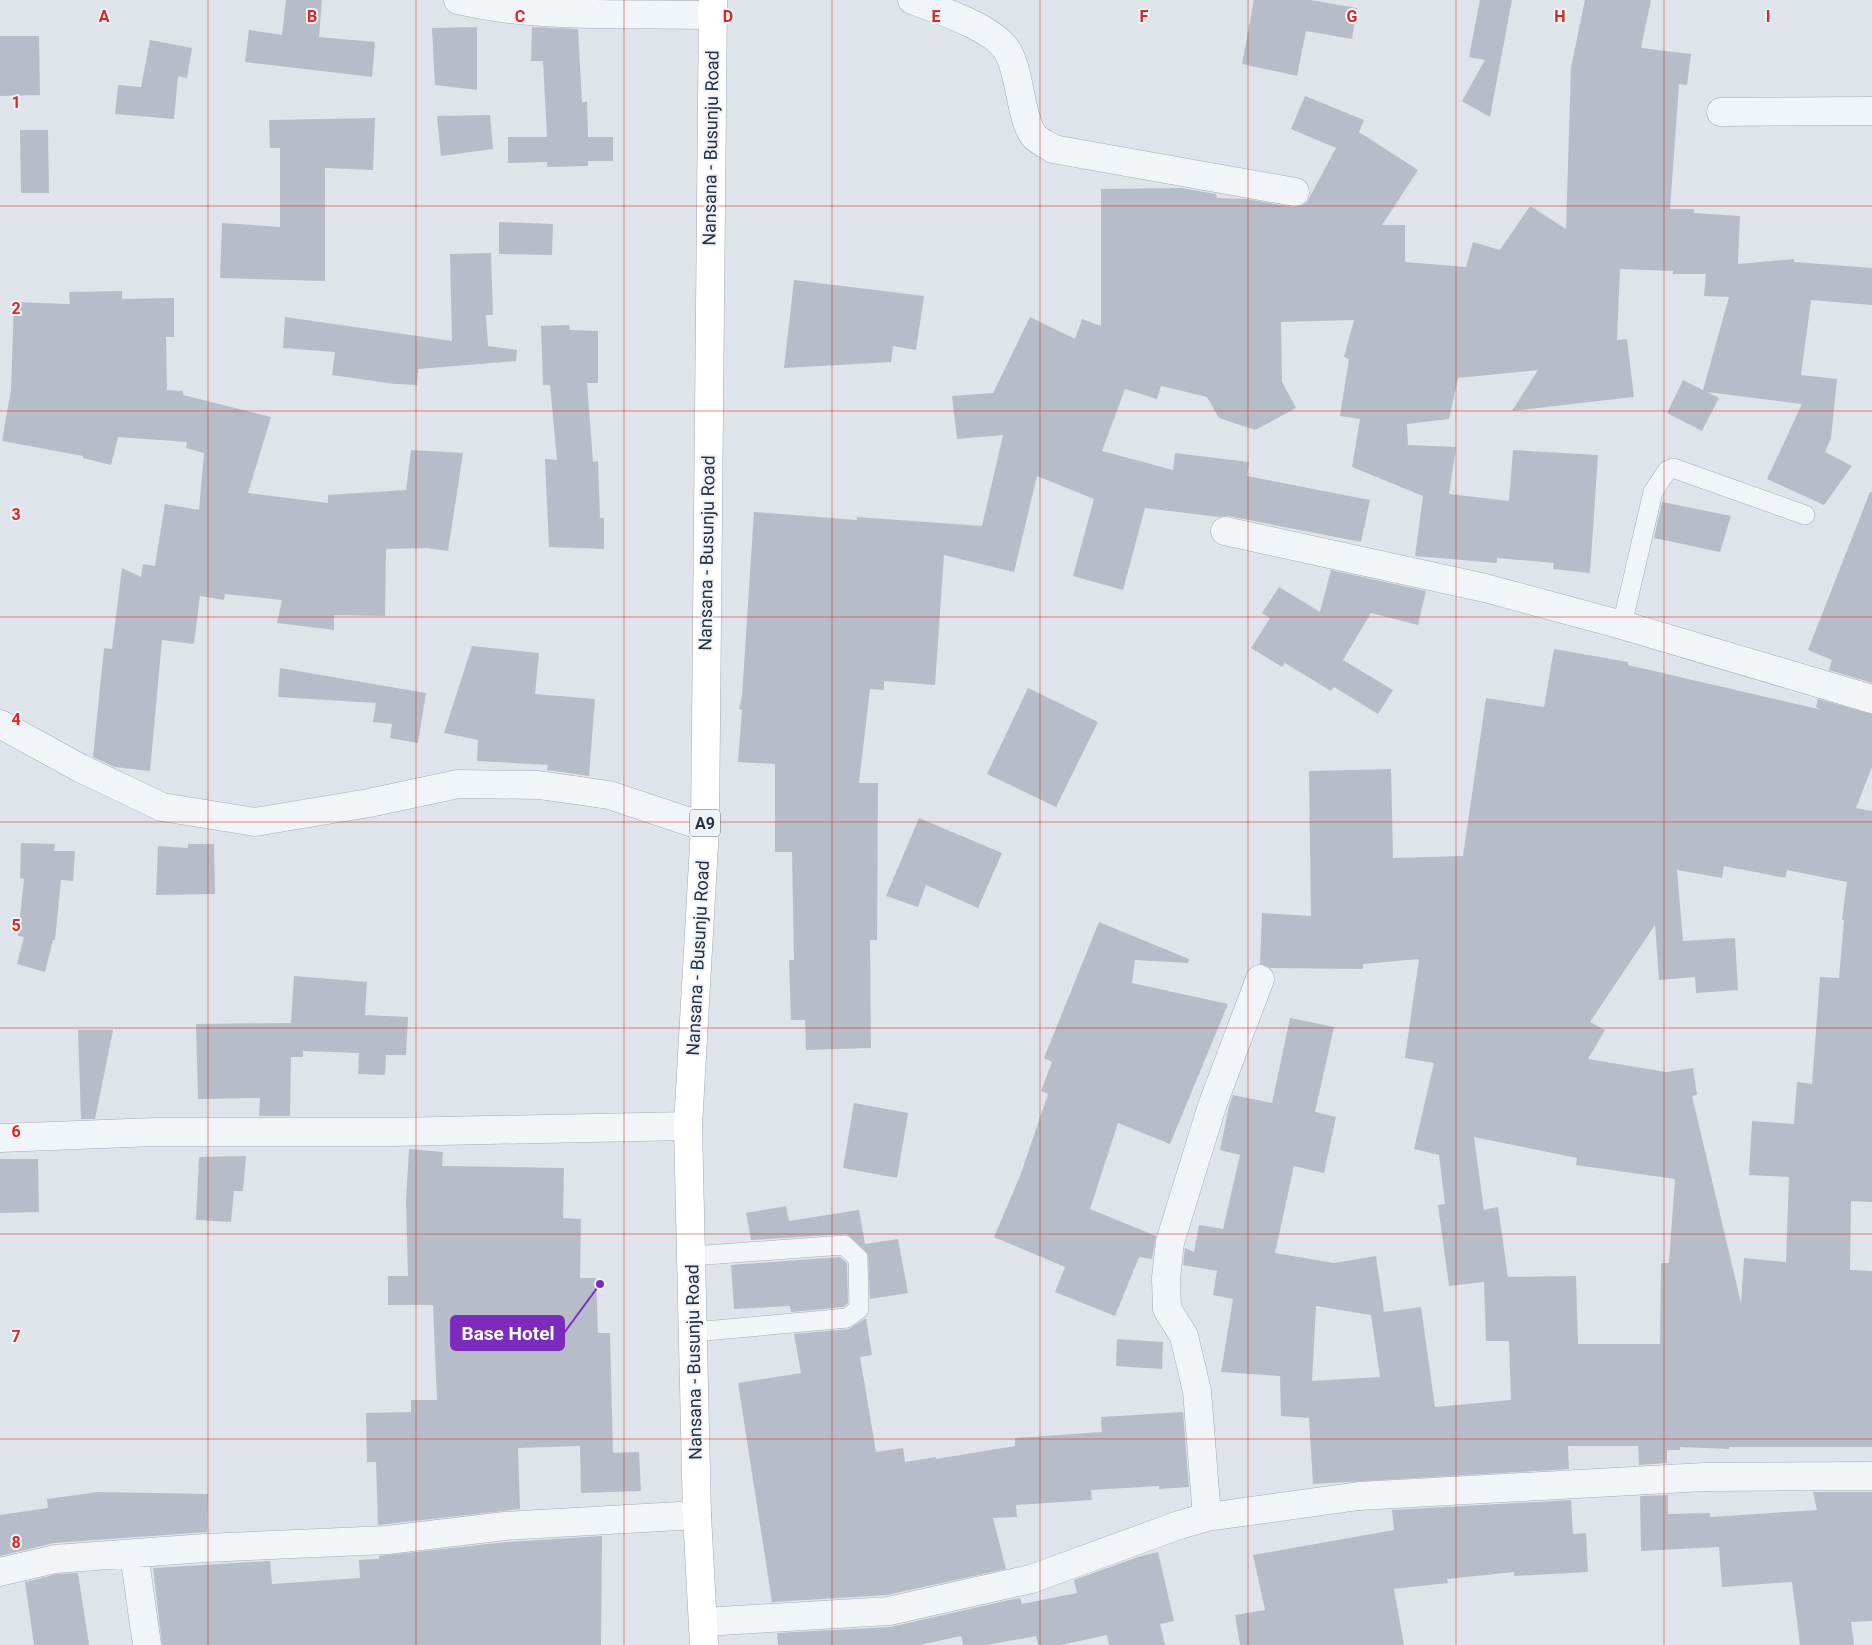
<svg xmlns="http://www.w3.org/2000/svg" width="1872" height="1645" font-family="Roboto,sans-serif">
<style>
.building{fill:#b6bdc8;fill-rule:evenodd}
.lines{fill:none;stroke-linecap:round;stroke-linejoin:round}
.service-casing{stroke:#a4abb5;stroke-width:20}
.minor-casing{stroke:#a4abb5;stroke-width:29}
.primary-casing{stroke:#9da9b7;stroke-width:29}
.service{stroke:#f2f5f8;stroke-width:19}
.minor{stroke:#f2f5f8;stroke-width:28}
.primary{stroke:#fff;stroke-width:28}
.grid{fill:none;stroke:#d62828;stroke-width:1;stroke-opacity:0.55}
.labels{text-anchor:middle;stroke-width:4;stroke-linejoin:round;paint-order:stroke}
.shield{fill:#eff3f7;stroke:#626c79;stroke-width:1}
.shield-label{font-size:16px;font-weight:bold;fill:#263243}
.street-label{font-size:18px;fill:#263243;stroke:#eff3f7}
.grid-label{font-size:16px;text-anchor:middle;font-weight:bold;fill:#d62828;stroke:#eff3f7;stroke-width:4;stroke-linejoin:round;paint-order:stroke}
.leader{fill:none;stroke:#7b2cbf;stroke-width:2}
.callout-dot{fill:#7b2cbf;stroke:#eff3f7;stroke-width:2}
.callout{fill:#7b2cbf;stroke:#7b2cbf;stroke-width:2}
.callout-label{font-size:19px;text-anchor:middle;font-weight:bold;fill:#fff}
</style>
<rect width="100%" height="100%" fill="#dfe4ea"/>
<path class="building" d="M286,0H322L319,37L375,42L372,77L245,62L249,30L282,35Z
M1254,0H1310L1357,8L1352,39L1306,31L1297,76L1242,64Z
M1480,0H1512L1490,117L1462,101L1485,60L1469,57Z
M1585,0H1651L1641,48L1691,54L1687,85L1679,84L1670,209H1694V213L1740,216L1738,264L1794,259V262L1872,268V305L1811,300L1801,375L1837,379L1831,438L1825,452L1852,466L1824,505L1767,479L1802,404L1707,392L1719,398L1702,431L1667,413L1683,380L1703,390L1729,297L1704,296L1706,274H1673V271L1620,269L1617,340L1627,339L1634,397L1512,411L1538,370L1458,378L1449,419L1407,424L1408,445L1456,447L1449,494L1509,501L1513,450L1598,455L1590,573L1553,569L1554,563L1497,558V563L1415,556L1423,496L1352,467L1360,419L1340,416L1349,359L1344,357L1354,320L1281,322L1282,382L1296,408L1255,430L1219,418L1207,397L1161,386L1157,399L1125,389L1102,451L1173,470L1175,453L1249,462L1247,476L1370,500L1361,542L1228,516L1219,517L1145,508L1123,590L1073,576L1094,499L1037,476L1014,572L944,555L935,685L884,681V690L870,689L859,783H878L877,940H870L871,1048L806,1050L805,1020H791L789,960H794L792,852H775V764L738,762L742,710L739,709L742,696L754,512L857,520V517L982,526L1003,435L957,439L952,396L993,393L1030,317L1075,339L1082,319L1101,326V189L1181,188L1216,194L1217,198L1247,199L1292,207L1301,206L1307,202L1336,148L1291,129L1305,96L1364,120L1359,132L1418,170L1382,225H1405V262L1466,267L1473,242L1500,250L1530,206L1566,229L1571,67Z
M477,27V90L435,85L432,28Z
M532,27L578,29L582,102H587L588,137H613V161H588V166L547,167V162L508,163V137H547L543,61H531Z
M0,36H39L40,95L0,96Z
M150,40L192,48L187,78L178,76L174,119L115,114L118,85L141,87Z
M490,115L493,149L441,156L437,116Z
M375,118L373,170L325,168V281L220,278L222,223L280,227V148H270L269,120Z
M20,130H48L49,193H21Z
M499,222L553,224L552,255L499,254Z
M491,253L493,315H486L488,346L517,350L516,361L418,369L417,385L395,384L332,375L335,352L283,348L285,317L452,341L450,254Z
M794,280L924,296L916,350L893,346L891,362L784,368Z
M122,291V299L174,298V337H166L167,390L183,391V395L271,417L248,493L328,503V495L406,490L411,450L463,453L448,551L427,548L386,549L385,616L334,615V630L277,623L282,600L225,594L224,600L200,596L194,644L162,640L150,771L115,767L93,757L104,648L112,649L122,568L141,577L143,564L155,566L165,504L199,510L204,453L186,448L187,442L118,437L111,465L83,458V456L2,441L11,390L14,302L70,304L69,292Z
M569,325L570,330L598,331V383H587L593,462L598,461L600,518H604V549L549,547L545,459L557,460L550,385H543L541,326Z
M1870,492H1872V683L1829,670L1832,660L1808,650Z
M1662,502L1731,516L1720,552L1654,538Z
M1331,570L1426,591L1418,625L1371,613L1343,660L1393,690L1378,714L1334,687L1331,691L1285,663L1282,667L1251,648L1270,618L1262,613L1279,587L1320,612Z
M472,646L539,653L535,694L595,699L589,776L547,770L548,765L477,761L478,740L444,733Z
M1554,649L1628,662V665L1822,710L1816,707L1818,699L1872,714V767L1856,808L1872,811V1202L1851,1201L1850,1270L1872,1271V1447H1729V1449L1680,1447V1450H1667V1463L1639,1465L1638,1446H1568L1569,1469L1313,1484L1309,1418L1281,1416L1280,1376L1221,1372L1233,1299L1213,1295L1217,1271L1183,1265L1185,1248L1194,1252L1199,1225L1223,1229L1240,1155L1220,1150L1229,1106L1233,1095L1272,1103L1290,1018L1334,1027L1315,1112L1336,1117L1324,1173L1294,1166L1275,1253L1334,1263L1376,1256L1384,1312L1421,1307L1435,1407L1511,1400L1509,1341H1486L1484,1282L1449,1286L1438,1205L1445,1204L1439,1155L1414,1149L1434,1063L1405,1058L1419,959L1363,964V969L1271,968L1260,964L1262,913L1311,916L1309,771L1391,769L1393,858L1463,856L1486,698L1544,707ZM1724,866L1785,878L1787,870L1847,882L1842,920H1844L1839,978L1820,977L1812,1084L1797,1082L1794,1124L1752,1121L1749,1175L1789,1177L1786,1262L1744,1258L1741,1303L1692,1096L1697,1095L1693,1068L1666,1072L1588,1059L1605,1030L1590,1022L1655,925L1659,980L1695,977L1696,993L1738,990L1735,938L1683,941L1677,870L1722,878ZM1474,1137L1577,1158L1576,1165L1675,1179L1669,1263H1661L1660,1344H1578L1576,1276L1508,1277L1498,1207L1484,1210ZM1316,1306L1371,1315L1380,1377L1312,1381Z
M280,668L426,693L418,743L390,738L392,724L373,722L376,703L278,697Z
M1028,688L1098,722L1056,807L987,774Z
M919,818L1002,853L978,908L926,885L918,907L886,896Z
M21,843L55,844L54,851H75L73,881L61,880L55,940H53L45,972L17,964L24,937L18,936L24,879L20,878Z
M188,844H214L215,894L156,895L158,846L188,848Z
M1099,922L1189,959L1188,963L1135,960L1132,983L1228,1004L1170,1144L1118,1123L1090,1209L1156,1236L1152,1259L1139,1257L1115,1316L1055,1292L1065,1267L994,1237L1020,1176L1048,1094L1041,1091L1052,1062L1044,1058Z
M294,976L367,982L365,1015L408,1017L406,1055H386L385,1075L358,1074L359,1053L303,1051V1057H291L290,1116H259L260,1098L198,1099L196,1024L291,1023Z
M78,1030H113L95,1119H81Z
M854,1103L908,1113L897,1178L843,1168Z
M409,1149L443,1152L442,1166L564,1168L563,1218L581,1219L580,1278H596L598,1333H610L613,1453L639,1452L641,1491L581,1493L580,1446L518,1448L520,1509L378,1525L376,1462H367L366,1413L411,1412V1400H437L433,1305H388V1276H408L406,1200Z
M246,1156L243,1191H234L231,1222L196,1220L199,1157Z
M0,1159H38L39,1212L0,1213Z
M786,1206L789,1221L859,1210L865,1244L898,1239L908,1293L870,1299L868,1254L847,1234L751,1240L746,1213Z
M840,1257L847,1263L848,1303L843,1307L791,1312L790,1306L734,1309L731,1265Z
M866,1318L872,1355L860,1357L876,1452L903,1448L905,1462L936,1457V1459L1015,1446V1438L1102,1432L1101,1417L1183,1412L1189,1487L1159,1489V1486L1091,1490L1092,1500L1016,1505L1017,1517L993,1518L1006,1569L887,1595L772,1602L738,1383L801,1373L794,1334L849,1329Z
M1117,1339L1163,1342L1162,1369L1116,1366Z
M98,1492L208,1494L207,1532L54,1543L0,1556V1515L48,1508L47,1499Z
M1813,1492H1872V1621L1851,1622L1854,1645H1800L1792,1582L1722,1587L1719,1547L1641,1551L1640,1496L1668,1495V1514L1710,1513V1517L1817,1510Z
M1571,1500L1573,1534L1586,1533L1588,1572L1514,1576V1572L1447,1579L1448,1583L1394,1589L1404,1645H1240L1235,1615L1265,1610L1253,1555L1394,1530L1392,1510Z
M602,1536L601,1645H162L153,1568L270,1561L272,1584L360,1578L359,1560L379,1559V1556L506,1542Z
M1158,1552L1174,1621L1160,1624L1165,1645H1109L1107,1635L1061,1645H1038L1036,1636L987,1645H963L961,1636L920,1645H778L777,1633L890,1627L1014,1599L1020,1598L1022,1604L1077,1593L1074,1580L1138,1557Z
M78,1573L89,1645H34L25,1582L57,1574Z"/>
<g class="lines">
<defs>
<path id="service" d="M1622,625L1653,492L1667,471L1673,468L1805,515
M692,1256L844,1245L858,1258L859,1309L847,1318L694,1332"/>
<path id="minor" d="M458,0C535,19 632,13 713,15
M912,0C937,9 995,28 1008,52C1021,75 1020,118 1034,136C1038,141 1048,145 1053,149L1295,192
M1721,112L1872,111
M1225,531L1485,588L1622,625L1872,699
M0,724L80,768L162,807L255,822L369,803L458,784L539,785L609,795L705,827
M0,1138L155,1132H393L688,1126
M1207,1517L1197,1391L1184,1336L1167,1309L1166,1278L1170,1242L1212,1106L1260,979
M134,1554L147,1645
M0,1572L55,1559L205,1548L387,1540L505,1526L697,1515
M703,1622L889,1611L1031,1579L1179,1525L1207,1517L1359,1496L1704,1477L1872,1476"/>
<path id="primary" d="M704,1645L697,1515L688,1126L705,827L713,0"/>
</defs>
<use href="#service" class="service-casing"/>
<use href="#minor" class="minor-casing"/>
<use href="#primary" class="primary-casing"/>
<use href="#service" class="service"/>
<use href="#minor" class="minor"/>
<use href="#primary" class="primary"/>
</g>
<path class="grid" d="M208,0V1645M416,0V1645M624,0V1645M832,0V1645M1040,0V1645M1248,0V1645M1456,0V1645M1664,0V1645M0,206H1872M0,411H1872M0,617H1872M0,822H1872M0,1028H1872M0,1234H1872M0,1439H1872"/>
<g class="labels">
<rect class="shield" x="690" y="809.5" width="30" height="27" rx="4"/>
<g class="shield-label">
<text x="705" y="829">A9</text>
</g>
<g class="street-label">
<text transform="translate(711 148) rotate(-89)" y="6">Nansana - Busunju Road</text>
<text transform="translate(707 553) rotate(-89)" y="6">Nansana - Busunju Road</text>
<text transform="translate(698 958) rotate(-87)" y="6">Nansana - Busunju Road</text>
<text transform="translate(694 1362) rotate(-91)" y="6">Nansana - Busunju Road</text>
</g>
</g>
<g class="grid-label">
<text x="104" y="22">A</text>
<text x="312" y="22">B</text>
<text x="520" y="22">C</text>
<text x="728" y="22">D</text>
<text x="936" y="22">E</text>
<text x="1144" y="22">F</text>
<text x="1352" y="22">G</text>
<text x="1560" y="22">H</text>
<text x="1768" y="22">I</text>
<text x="16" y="108">1</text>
<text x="16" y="314">2</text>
<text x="16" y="520">3</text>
<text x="16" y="725">4</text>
<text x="16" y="931">5</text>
<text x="16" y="1137">6</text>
<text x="16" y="1342">7</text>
<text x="16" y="1548">8</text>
</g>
<path class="leader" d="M600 1284L564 1333"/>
<circle class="callout-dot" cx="600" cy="1284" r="5"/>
<rect class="callout" x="451" y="1316" width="113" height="34" rx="5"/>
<g class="callout-label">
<text x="508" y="1340">Base Hotel</text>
</g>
</svg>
